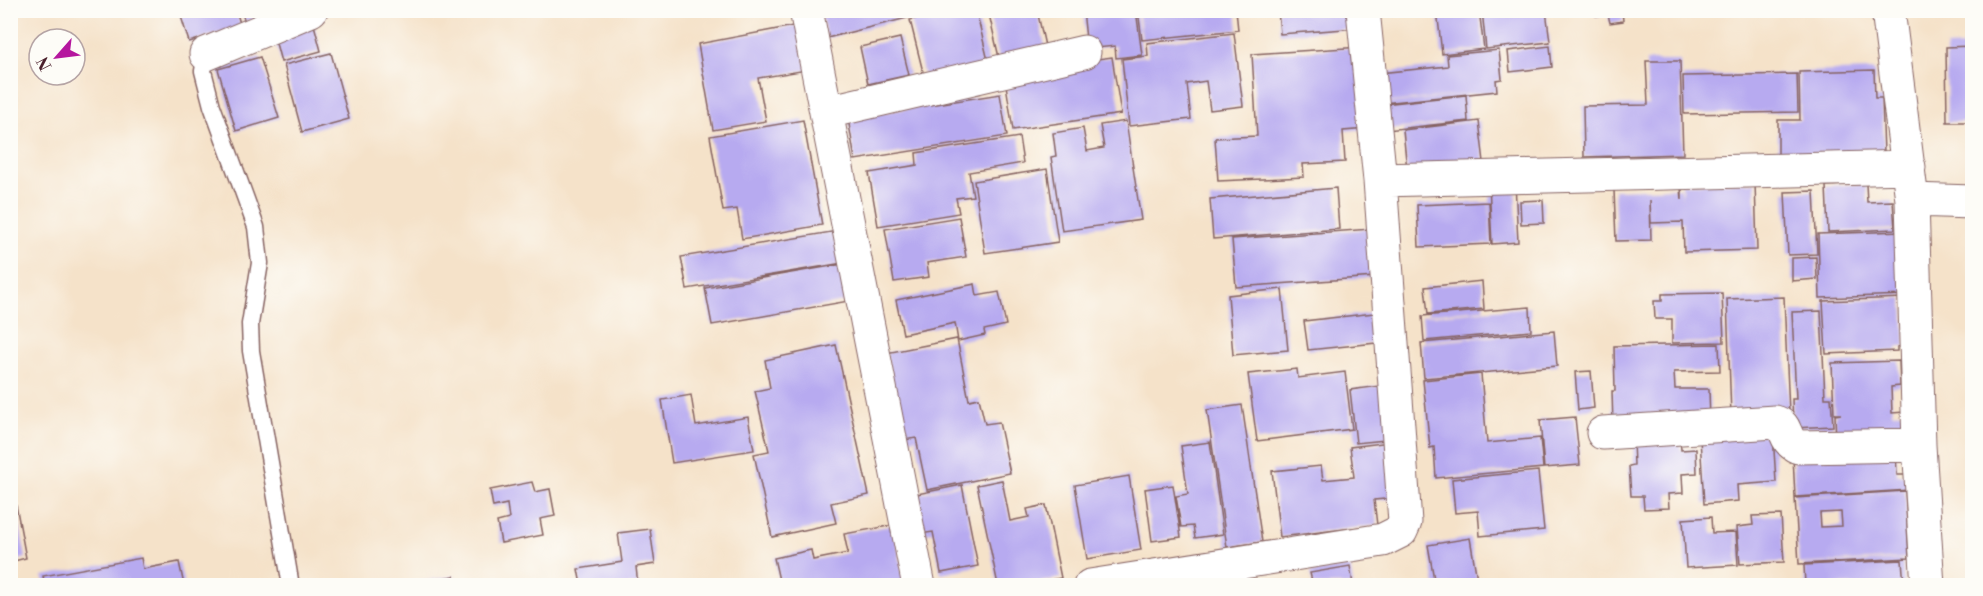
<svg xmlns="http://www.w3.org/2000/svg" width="1983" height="596" font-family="'Libre Bodoni',serif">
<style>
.building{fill:#b7aaf0;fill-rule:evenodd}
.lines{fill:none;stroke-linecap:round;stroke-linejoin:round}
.service-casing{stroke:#866362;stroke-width:19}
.minor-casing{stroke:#866362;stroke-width:35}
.service{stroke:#fff;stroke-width:16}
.minor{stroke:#fff;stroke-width:33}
</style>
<rect width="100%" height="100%" fill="#fdfcf7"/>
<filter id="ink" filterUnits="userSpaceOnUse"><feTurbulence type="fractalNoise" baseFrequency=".0167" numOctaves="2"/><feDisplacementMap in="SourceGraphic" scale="12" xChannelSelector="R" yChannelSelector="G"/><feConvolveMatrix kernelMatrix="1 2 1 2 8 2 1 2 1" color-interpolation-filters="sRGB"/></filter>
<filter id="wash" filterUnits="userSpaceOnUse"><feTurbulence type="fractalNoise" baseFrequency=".008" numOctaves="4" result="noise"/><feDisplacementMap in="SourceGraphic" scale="24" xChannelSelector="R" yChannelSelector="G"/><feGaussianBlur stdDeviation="1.35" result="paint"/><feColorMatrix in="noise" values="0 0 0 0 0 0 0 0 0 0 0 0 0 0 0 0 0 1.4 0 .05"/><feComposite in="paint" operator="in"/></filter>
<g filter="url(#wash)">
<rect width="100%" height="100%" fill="#f5e2c9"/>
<g id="blocks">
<path class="building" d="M179,10H236L241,27L189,42Z
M241,10H279L245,22Z
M820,10H922L923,14L827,38Z
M949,10H976L989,65L925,80L910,20Z
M988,10H1037L1047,55L1001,66Z
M1083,10H1136L1142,55L1116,58L1115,46L1087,49Z
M1138,10H1236L1238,30L1142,40Z
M1278,10H1357L1358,28L1280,34Z
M1437,10H1479L1484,49L1442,54Z
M1482,10H1546L1550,42L1486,49Z
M1595,10H1622L1623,21L1610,23L1608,14L1596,16Z
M313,21L321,51L281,62L273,32Z
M799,25L807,70L758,78L766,121L713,130L698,44Z
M1234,33L1243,106L1210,110L1206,81L1187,84L1191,119L1129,126L1122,59L1148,56L1147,43Z
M900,38L909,75L868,84L860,47Z
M1550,46L1552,67L1510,72L1508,51Z
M1972,46V122H1947L1946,47Z
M1362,47L1367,129L1343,131L1345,162L1303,164L1304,177L1218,181L1215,138L1257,136L1252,54Z
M1499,50L1502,79L1496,80L1497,91L1383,103L1379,73L1448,66L1447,55Z
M331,53L349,119L302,132L284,65Z
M260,57L279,118L236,131L218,69Z
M1112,57L1121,114L1013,130L1004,72Z
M1646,61H1680L1683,154L1584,157L1583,106L1648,105Z
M1874,70L1875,98H1882L1884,153L1778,155V120H1800L1799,72Z
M1797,74L1798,112L1684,114L1683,76Z
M1000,94L1007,136L855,160L848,118Z
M1466,95L1468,121L1387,130L1384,104Z
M803,120L822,225L742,239L737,209L723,211L710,136Z
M1126,121L1141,220L1062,231L1051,157L1056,156L1053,133L1083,128L1087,151L1104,148L1100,125Z
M1479,121L1484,162L1407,170L1403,130Z
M1019,137L1023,163L969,172L973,196L956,198L959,213L878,226L869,173L917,165L916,153Z
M1047,169L1058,242L985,253L974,181Z
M1755,182L1757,250L1684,252L1683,222L1651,223L1650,200L1651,240L1616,241L1614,190L1681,188L1682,200V184Z
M1515,183L1518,242L1492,244L1489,184Z
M1866,184L1867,202L1893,201L1895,229L1828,232L1826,186Z
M1336,188L1339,229L1213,239L1210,199Z
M1814,191L1817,254L1788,255L1785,192Z
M1543,200L1544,223L1521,224L1520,201Z
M1489,202L1491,244L1419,247L1417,205Z
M959,217L966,257L927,263L929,277L894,282L885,229Z
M1371,229L1375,277L1236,287L1232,239Z
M837,231L843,263L687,289L681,257Z
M1903,231L1906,295L1820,298L1818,234Z
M1816,257L1817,279L1792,281V258Z
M843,264L849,301L712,325L705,288Z
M1482,281L1484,309L1428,314L1425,287Z
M975,284L977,296L999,292L1006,325L984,330L985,335L958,341L955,323L903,334L896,300Z
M1282,289L1288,350L1233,355L1228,295Z
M1722,293L1724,342L1672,343V319H1655L1654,301H1662V294Z
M1784,297L1789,413L1731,416L1727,299Z
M1903,298L1905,346L1897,347V351L1826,354L1823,301Z
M1530,307L1531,331L1424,341L1422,316Z
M1821,311L1825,398H1831L1833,426L1793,428L1792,399H1796L1792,312Z
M1383,312L1386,342L1308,350L1304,321Z
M1554,331L1557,366L1424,378L1421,343Z
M957,339L969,400L979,398L985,424L999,422L1010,473L927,490L916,438L904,440L886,353Z
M1719,344L1720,371L1674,372L1675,389H1709L1710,422L1613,424L1612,391H1615L1614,346Z
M836,345L869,495L831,503L836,523L772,537L754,454L769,451L755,391L770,388L765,360Z
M1899,361L1900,386L1891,387L1892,413L1904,412L1905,439L1836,442L1835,415L1841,414H1834L1832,363Z
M1297,369L1298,378L1345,372L1352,429L1257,441L1248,374Z
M1591,371L1594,408L1578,410L1575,372Z
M1481,374L1487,443L1540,438L1543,468L1436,478L1434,447L1430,448L1423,380Z
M1387,385L1395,439L1356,443L1350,390Z
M691,395L696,426L748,417L754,450L672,463L662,400Z
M1242,405L1262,542L1227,547L1207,410Z
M1575,417L1580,465L1544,468L1540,420Z
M1773,434L1776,482L1737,485L1738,501L1704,504L1700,438Z
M1680,438L1681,450L1696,449L1697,473L1682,474L1683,493L1668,494L1669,508L1644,509L1643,496H1631L1629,466L1634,465L1633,441Z
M1210,442L1223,534L1195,538L1193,526L1181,527L1176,496L1188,494L1181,446Z
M1390,442L1397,498L1374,500L1377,525L1280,537L1272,471L1321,466L1323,480L1354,477L1350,447Z
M1896,451L1897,475H1909L1910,490L1795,497L1793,457Z
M1538,471L1544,530L1480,536L1478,511L1455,513L1452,479Z
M1129,476L1141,550L1087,559L1075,485Z
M1002,480L1010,521L1029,517L1027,509L1046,505L1061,578L1024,585H998L977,485Z
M532,482L535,492L550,489L555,516L540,519L543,535L501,543L497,522L509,519L507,504L493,507L490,490Z
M962,485L978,566L941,573L933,532L920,534L912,495Z
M1173,485L1181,537L1152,541L1145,489Z
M1905,491L1909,558L1799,564L1795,498ZM1841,512L1842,526L1821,527L1820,513Z
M16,505L26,558L10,562V506Z
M1781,515L1784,562L1740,564L1737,527L1753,525L1752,516Z
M1711,517L1712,533L1736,532L1738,565L1686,568L1683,519Z
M894,525L905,585H780L774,558L811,550L813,560L848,553L844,534Z
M650,529L655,564L636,567L638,585H581L578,569L622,562L618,533Z
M1470,538L1478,585H1435L1428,545Z
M141,558L143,569L179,562L184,585H45L43,576Z
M1902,560L1904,585H1805L1804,565Z
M1350,566L1353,585H1313L1310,573Z
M454,576L456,585H407V584Z
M1256,580L1257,585H1232L1231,584Z"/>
</g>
</g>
<g filter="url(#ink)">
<use href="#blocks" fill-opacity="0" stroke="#866362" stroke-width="1.5"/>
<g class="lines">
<defs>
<path id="service" d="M206,54L203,71L212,106L256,227L260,263L250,324L251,351L291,586"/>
<path id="minor" d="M806,10L919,586
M1888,10L1912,200L1919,445L1928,586
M206,54L311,10
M827,112L1084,52
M1380,180L1909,167
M1912,200L1972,202
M1603,433L1775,422C1789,425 1782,440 1798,447L1919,445
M1090,586L1383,540L1401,531L1405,522L1380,180L1363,10"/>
</defs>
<use href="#service" class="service-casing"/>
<use href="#minor" class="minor-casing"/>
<use href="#service" class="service"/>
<use href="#minor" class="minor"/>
</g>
</g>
<rect width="1983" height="596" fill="none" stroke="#fdfcf7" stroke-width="36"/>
<g transform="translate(57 57) rotate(242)"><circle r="28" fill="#fdfcf7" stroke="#b5a4a5" stroke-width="1.5"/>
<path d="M0-4.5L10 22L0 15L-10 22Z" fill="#b5179e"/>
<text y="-9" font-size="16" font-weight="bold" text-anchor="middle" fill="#4a1f2b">N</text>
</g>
</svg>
